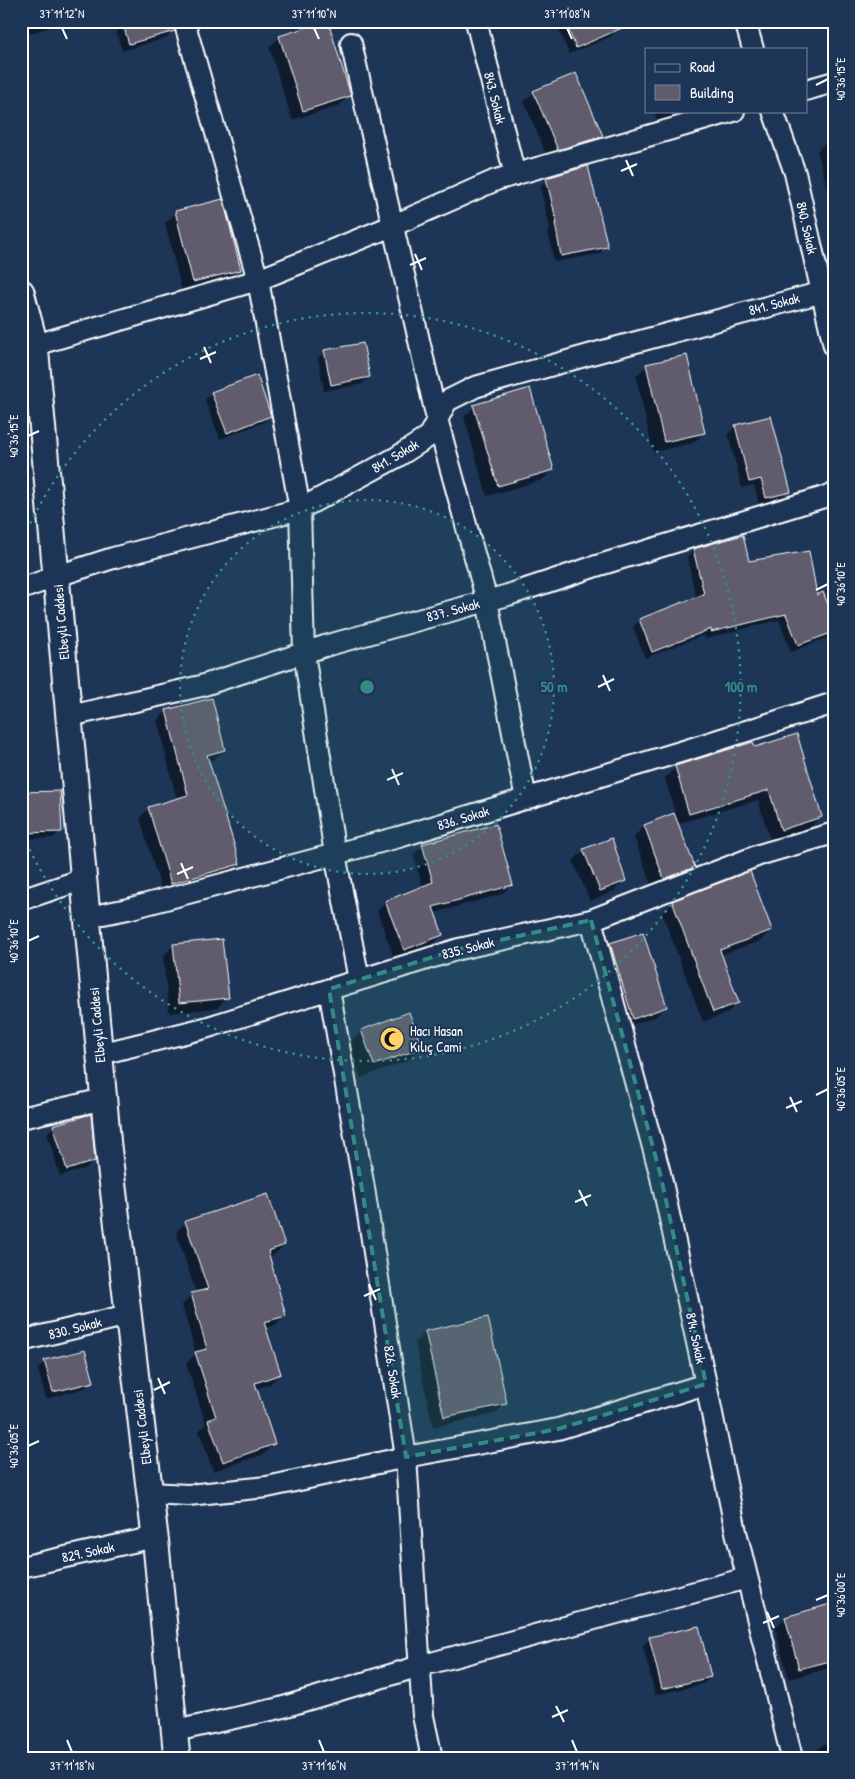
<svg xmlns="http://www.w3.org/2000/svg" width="855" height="1779" font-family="'Patrick Hand',sans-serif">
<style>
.shadow{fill:#0007}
.building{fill:#605c6d;stroke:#fff}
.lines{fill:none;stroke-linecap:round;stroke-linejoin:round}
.minor-casing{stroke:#fff;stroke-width:24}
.tertiary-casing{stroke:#fff;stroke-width:29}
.minor{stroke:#1d3557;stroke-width:20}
.tertiary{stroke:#1d3557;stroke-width:25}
.marked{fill:#338b84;fill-opacity:0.2;stroke:#338b84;stroke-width:4;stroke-dasharray:10 6;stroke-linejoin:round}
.ticks{fill:none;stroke:#fff;stroke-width:2}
.ring{fill:none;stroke:#338b84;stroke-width:2.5;stroke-dasharray:2.5 5}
.labels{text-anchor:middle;stroke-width:4;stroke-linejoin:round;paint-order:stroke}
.street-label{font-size:14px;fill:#fff;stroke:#1d3557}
.poi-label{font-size:14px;fill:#fff;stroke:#1d3557;text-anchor:start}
.centre{fill:#338b84;stroke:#1d3557;stroke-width:2.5}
.ring-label{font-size:15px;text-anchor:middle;font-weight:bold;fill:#338b84;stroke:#1d3557;stroke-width:4;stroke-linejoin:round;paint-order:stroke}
.neatline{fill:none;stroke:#fff;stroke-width:2}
.ticks-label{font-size:12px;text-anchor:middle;fill:#fff}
</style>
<rect width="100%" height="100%" fill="#1d3557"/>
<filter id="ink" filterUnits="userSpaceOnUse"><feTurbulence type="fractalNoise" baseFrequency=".02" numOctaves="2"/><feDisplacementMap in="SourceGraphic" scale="10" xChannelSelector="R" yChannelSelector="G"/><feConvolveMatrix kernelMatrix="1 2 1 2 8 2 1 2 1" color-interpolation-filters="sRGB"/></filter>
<g filter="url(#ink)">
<path class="shadow" d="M21,21H61L57,25L21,36Z
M113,21H172L173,31L166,38L122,51Z
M330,21H352L331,27Z
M555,21H613L617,30L610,37L569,54Z
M280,37L349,95L339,106L292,120L269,47Z
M534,92L601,136L591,147L548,159L524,102Z
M653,111H704L659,125Z
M834,141V191L829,193L817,151L824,144Z
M547,179L606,247L599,254L554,262L548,231L550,229L540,186Z
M176,212L240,269L229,280L182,292L165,223Z
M325,351L369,377L362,384L324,391L318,358Z
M647,365L704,433L693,443L653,452L636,376Z
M212,393L269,416L262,423L220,439L205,400Z
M474,406L553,469L542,480L487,496L464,417Z
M770,418L790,491L782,498L759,505L754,485L742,488L728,434L735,427Z
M694,550L748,563L816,596L834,623V632L829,637L791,652L779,620L705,639L704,635L645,658L633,627L640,620L696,598L687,557Z
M21,660L27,674L21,680Z
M167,711L224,750L214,759L207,761L238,863L229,873L162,893L140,818L149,808L177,800L157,720Z
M754,749L820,817L810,828L770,840L758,800L677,824L694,867L683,877L653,889L634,837L644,826L673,815L676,820H677L665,778L676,767Z
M21,793L60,831L53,838L21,839Z
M423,846L511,884L502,894L434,913L442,935L433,944L394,958L377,911L386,902L423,888L413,855Z
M584,850L625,880L614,891L590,901L573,861Z
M21,858L26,875L21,880Z
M673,903L771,930L760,941L721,955L738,1002L727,1013L703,1022L662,913Z
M642,934L666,1007L655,1017L622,1028L600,955L610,944Z
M173,946L227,997L217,1008L169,1013L163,956Z
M362,1031L421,1048L407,1061L361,1078L348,1044Z
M54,1126L94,1160L87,1168L60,1176L47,1133Z
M186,1222L284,1245L274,1255L268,1257L285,1315L275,1325L265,1328L280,1374L270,1384L255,1389L274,1444L264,1454L213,1471L199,1431L206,1424L186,1363L196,1354L182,1305L192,1295L196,1293L176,1232Z
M426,1332L505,1403L495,1414L433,1427L415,1342Z
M45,1362L92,1381L85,1388L46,1399L38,1369Z
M834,1604V1667L789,1679L775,1628L785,1618Z
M650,1638L710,1677L703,1684L655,1695L643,1645Z
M834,1742V1758H812L811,1756L822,1745Z"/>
<path class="building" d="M122,21H172L175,31L129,44Z
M326,21H328L351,96L303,111L279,36Z
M565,21H638L576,48Z
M576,73L603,136L558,150L533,91Z
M588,166L608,247L561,256L555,223H557L546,178Z
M223,199L241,270L193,282L175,211Z
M363,343L370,377L331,385L324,350Z
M687,355L705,433L664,442L646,364Z
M257,375L271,416L227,433L211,392Z
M530,388L554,470L498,486L473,405Z
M771,416L791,492L766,498L761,479L749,482L735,425Z
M743,535L749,561L809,551L817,595L823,592L834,619V632L798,645L786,614L711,632V629L652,652L639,619L704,594L693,549Z
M212,698L225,750L207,755L240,864L171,884L148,807L188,795L166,710Z
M797,734L822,817L781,830L769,790L689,814L675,766L753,742L755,747Z
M60,791L62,832L21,833V792Z
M674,813L695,867L664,879L644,825Z
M496,824L513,885L433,907L443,935L404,950L385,901L433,882L422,844Z
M612,838L626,881L600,891L583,849Z
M750,871L772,930L720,950L739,1003L713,1012L672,901Z
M643,932L667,1007L633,1019L610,943Z
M222,939L229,998L179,1003L173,944Z
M409,1012L422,1048L374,1065L361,1030Z
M91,1114L95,1161L67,1170L53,1125Z
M268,1194L285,1245L268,1251L286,1316L264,1322L281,1374L255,1383L275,1444L223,1462L208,1420L216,1417L195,1352L207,1349L191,1293L208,1289L185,1221Z
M488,1317L507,1404L444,1417L425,1331Z
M85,1350L94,1382L53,1392L44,1360Z
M834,1603V1660L799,1669L785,1617Z
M699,1626L711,1677L662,1689L649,1637Z"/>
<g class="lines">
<defs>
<path id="minor" d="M184,21L258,280L300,509L304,653L335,854L359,980
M476,21L515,175
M745,21L753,49
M351,43L437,419L487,601L526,799
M806,90L834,82
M773,111L795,173L834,346
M35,345L258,280L392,226L496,180L734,111
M21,589L57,576L113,558L300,509L397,457L428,437L447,401L475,387L599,352L834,289
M70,716L201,686L325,646L508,595L593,567L834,494
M21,900L84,879
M88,917L128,909L399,837L690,749L834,703
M591,920L660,1173L706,1384L736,1532L792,1758
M329,989L363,1182L406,1457L423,1716L432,1758
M100,1054L205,1028L459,949L591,920L762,854L834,833
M21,1118L104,1099
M21,1341L128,1315
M150,1493L188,1495L267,1487L406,1457L558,1429L706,1384
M21,1567L155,1537
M175,1731L280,1708L420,1666L747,1578"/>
<path id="tertiary" d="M21,292L35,345L108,1146L156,1545L177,1758"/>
</defs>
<use href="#minor" class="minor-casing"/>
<use href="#tertiary" class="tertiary-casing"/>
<use href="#minor" class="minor"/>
<use href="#tertiary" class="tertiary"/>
</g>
</g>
<path class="marked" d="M591,920L660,1173L706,1384L558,1429L406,1457L329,989L459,949Z"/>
<path class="ticks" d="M62,28L67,39M314,28L319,39M567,28L572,39M816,85L828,79M626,160L633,176M621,171L637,164M415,254L422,270M410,265L426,258M204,347L211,363M200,359L216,352M28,436L39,431M816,590L828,584M603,675L610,691M598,687L614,679M392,769L399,785M387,780L403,773M181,863L188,879M177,874L193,867M28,941L39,936M816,1095L828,1089M790,1097L797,1112M786,1108L802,1101M579,1190L587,1206M575,1202L591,1195M369,1284L376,1300M364,1296L380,1289M158,1378L165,1394M154,1390L170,1382M28,1446L39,1441M816,1600L828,1595M767,1612L774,1628M763,1623L779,1616M556,1706L564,1722M552,1717L568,1710M67,1740L72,1752M319,1740L324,1752M572,1740L577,1752"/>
<circle cx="367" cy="687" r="187" fill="#338b84" fill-opacity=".12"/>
<g class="ring">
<circle cx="367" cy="687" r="187"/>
<path d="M21 544A374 374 0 1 1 21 830"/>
</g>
<defs>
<symbol id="mosque-disc" viewBox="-11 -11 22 22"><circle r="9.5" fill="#ffd166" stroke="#1d3557"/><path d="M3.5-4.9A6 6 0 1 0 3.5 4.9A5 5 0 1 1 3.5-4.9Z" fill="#111"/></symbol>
</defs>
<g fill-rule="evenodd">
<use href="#mosque-disc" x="378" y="1025" width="28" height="28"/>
</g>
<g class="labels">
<g class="street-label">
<text transform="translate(495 98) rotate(76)" y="5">843. Sokak</text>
<text transform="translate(807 228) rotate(77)" y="5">840. Sokak</text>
<text transform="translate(774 304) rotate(-15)" y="5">841. Sokak</text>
<text transform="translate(395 456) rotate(-31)" y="5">841. Sokak</text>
<text transform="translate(453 610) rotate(-15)" y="5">837. Sokak</text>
<text transform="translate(61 622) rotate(-95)" y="5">Elbeyli Caddesi</text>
<text transform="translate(463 818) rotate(-17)" y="5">836. Sokak</text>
<text transform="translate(468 948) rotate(-14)" y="5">835. Sokak</text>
<text transform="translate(97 1025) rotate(-95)" y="5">Elbeyli Caddesi</text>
<text transform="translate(75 1328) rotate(-14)" y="5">830. Sokak</text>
<text transform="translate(696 1338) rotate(78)" y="5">814. Sokak</text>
<text transform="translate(393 1372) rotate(81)" y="5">826. Sokak</text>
<text transform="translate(142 1427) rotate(-97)" y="5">Elbeyli Caddesi</text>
<text transform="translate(88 1552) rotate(-12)" y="5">829. Sokak</text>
</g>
<g class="poi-label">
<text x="410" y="1036">Hacı Hasan<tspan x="410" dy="16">Kılıç Cami</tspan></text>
</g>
</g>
<circle cx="367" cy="687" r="8" class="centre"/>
<g class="ring-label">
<text x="554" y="692">50 m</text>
<text x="741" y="692">100 m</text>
</g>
<rect width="855" height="1779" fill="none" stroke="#1d3557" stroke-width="55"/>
<rect x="645" y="48" width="162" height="65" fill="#1d3557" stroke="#77869a"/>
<rect x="655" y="64" width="25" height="8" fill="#1d3557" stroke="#77869a"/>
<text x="690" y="72" font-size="15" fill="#ffffff">Road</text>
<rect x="655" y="85" width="25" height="15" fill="#605c6d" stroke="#77869a"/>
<text x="690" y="98" font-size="15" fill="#ffffff">Building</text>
<rect x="28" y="28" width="800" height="1724" class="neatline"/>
<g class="ticks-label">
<text x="62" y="18">37°11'12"N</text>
<text x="314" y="18">37°11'10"N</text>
<text x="567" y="18">37°11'08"N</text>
<text transform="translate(841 79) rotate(-90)" y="4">40°36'15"E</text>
<text transform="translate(14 436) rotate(-90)" y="4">40°36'15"E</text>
<text transform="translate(841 584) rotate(-90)" y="4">40°36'10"E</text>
<text transform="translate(14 941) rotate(-90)" y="4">40°36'10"E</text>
<text transform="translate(841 1089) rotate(-90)" y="4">40°36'05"E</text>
<text transform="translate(14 1446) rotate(-90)" y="4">40°36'05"E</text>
<text transform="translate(841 1595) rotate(-90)" y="4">40°36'00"E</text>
<text x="72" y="1770">37°11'18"N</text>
<text x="324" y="1770">37°11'16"N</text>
<text x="577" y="1770">37°11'14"N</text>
</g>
</svg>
